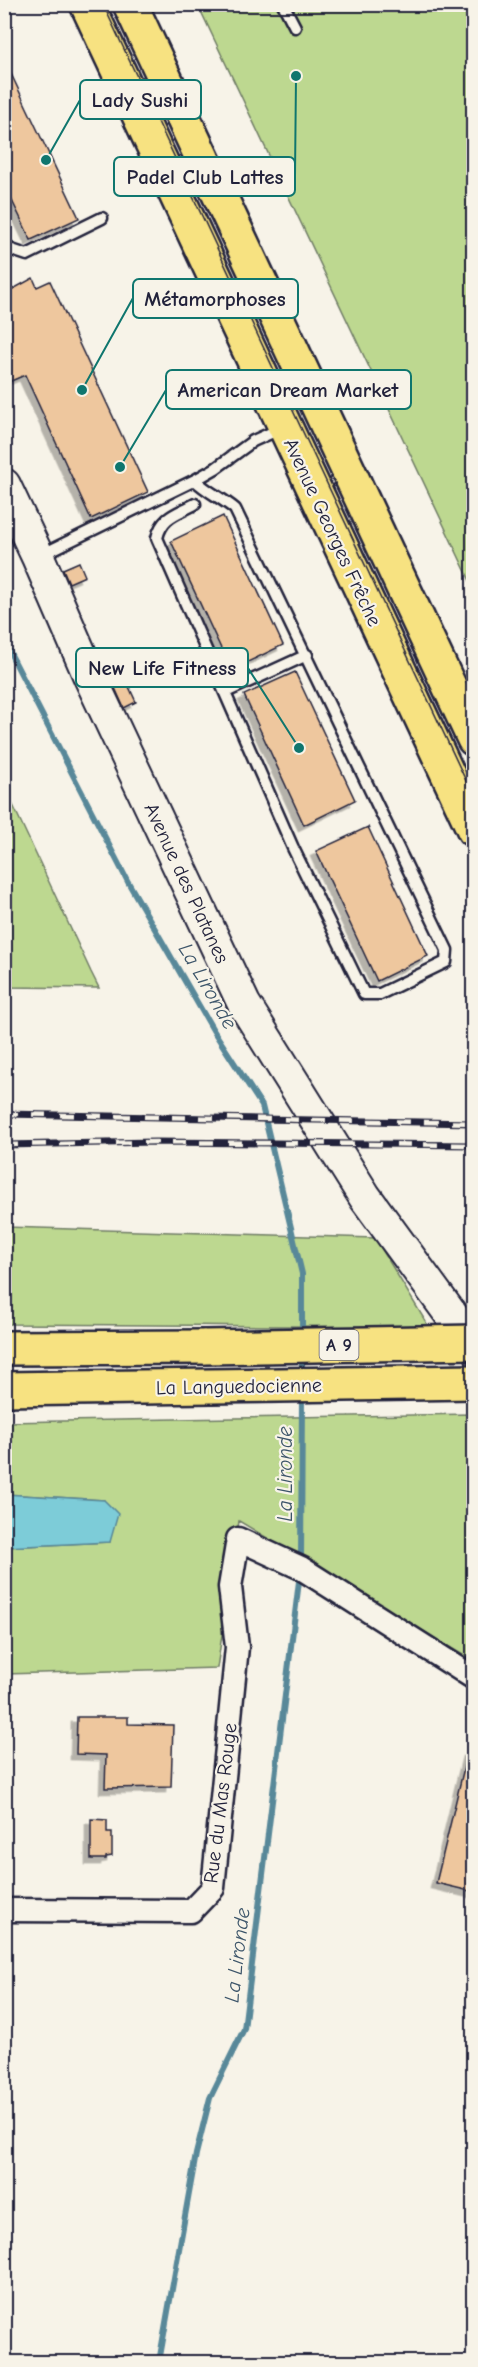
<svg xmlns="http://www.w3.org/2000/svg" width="478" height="2367" font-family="'Comic Neue',sans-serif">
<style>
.green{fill:#bdd890;stroke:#707d66;stroke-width:1.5}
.water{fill:#7dccd8;stroke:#598899;stroke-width:1.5}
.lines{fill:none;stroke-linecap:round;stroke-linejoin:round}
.stream{stroke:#598899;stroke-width:6}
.building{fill:#eec79e;stroke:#22223b;stroke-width:1.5;filter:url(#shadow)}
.lane-casing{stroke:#22223b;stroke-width:15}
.street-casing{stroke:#22223b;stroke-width:27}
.secondary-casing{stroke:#22223b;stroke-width:36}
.primary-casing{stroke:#22223b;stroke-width:38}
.highway-casing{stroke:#22223b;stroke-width:38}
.lane{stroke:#f7f3e8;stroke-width:10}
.street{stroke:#f7f3e8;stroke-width:22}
.secondary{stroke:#f7f3e8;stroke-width:32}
.primary{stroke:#f7e281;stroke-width:33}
.highway{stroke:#f7e281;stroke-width:33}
.tram{stroke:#22223b;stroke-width:1.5}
.rail-casing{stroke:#22223b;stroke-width:7}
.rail{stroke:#f7f3e8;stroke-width:4.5;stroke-dasharray:14;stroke-linecap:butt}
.highway-bridge-casing{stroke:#22223b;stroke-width:38;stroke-linecap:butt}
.highway-bridge{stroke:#f7e281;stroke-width:33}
.labels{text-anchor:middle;stroke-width:4.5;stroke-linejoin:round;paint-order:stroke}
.shield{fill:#f7f3e8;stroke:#62616f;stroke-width:1.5}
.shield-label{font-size:18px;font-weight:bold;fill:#22223b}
.street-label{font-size:20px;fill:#22223b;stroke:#f7f3e8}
.water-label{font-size:21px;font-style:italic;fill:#3d556a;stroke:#f7f3e8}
.leader{fill:none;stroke:#0f766e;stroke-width:2}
.callout-dot{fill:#0f766e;stroke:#f7f3e8;stroke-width:2}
.callout{fill:#f7f3e8;stroke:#0f766e;stroke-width:2}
.callout-label{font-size:21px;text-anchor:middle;font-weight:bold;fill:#22223b}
</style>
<defs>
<filter id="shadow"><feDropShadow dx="-5.5" dy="5.5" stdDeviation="0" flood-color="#0004"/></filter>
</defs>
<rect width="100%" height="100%" fill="#f7f3e8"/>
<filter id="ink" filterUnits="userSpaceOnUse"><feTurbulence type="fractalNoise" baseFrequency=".0167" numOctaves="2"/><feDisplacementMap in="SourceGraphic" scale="12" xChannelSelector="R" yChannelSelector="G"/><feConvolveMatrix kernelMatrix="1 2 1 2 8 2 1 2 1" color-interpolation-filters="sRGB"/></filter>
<g filter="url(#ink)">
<path class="green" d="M198,5H473V587Z
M5,788L91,972L99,988L5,987Z
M5,1227L375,1238L429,1327L5,1324Z
M473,1414V1661L239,1521L217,1668L5,1674L4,1547L110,1542L104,1500L5,1494V1422Z"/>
<path class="water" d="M4,1494L104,1500L118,1514L110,1542L5,1547Z"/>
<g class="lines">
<path class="stream" d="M4,641L128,882L213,1030L262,1106L302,1274V1334
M302,1376V1354
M301,1562L302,1396
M159,2362L196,2154L210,2098L244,2029L300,1573"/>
</g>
<path class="building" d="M4,59L79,218L31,240L4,184Z
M33,278L37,287L50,281L148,492L91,519L25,375L4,384V294Z
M223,516L283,645L231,670L171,541Z
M79,562L85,576L69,583L63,569Z
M118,663L136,702L124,708L106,668Z
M295,672L355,800L304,825L244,695Z
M368,827L428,956L377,981L316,851Z
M77,1717H128V1724L173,1725L171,1787L105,1788L106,1755L76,1754Z
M468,1751L474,1752V1892L436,1883Z
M91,1819L107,1820V1832H112V1856L106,1857V1859H91Z"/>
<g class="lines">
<defs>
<path id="lane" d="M283,4L295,27
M4,241L9,249L27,255L102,218
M195,504C177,514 162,516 157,538L293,848L364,994H380L446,962L447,950L235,509C222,498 207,492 195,480
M41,555L195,480L216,468L253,441L282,428
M226,692L307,655"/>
<path id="street" d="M4,1910L191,1911L213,1888L237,1647L230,1587L238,1539L301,1568L474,1678"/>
<path id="secondary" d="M4,485L38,557L90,677L244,1004L365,1197L474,1346"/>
<path id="primary" d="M87,4L474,830
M130,4L474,739"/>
<path id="highway" d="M4,1348L205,1347
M4,1389L474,1382"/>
</defs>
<use href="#lane" class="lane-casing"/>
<use href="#street" class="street-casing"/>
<use href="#secondary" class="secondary-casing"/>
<use href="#primary" class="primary-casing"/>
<use href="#highway" class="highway-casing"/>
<use href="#lane" class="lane"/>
<use href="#street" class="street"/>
<use href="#secondary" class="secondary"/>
<use href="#primary" class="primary"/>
<use href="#highway" class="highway"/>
<path class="tram" d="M103,4L474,798"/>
<defs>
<path id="rail" d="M4,1114L474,1123
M4,1145L155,1142L474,1145"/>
</defs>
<use href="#rail" class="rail-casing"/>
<use href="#rail" class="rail"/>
<defs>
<path id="highway-bridge" d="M205,1347L474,1342"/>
</defs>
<use href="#highway-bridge" class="highway-bridge-casing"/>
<use href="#highway-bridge" class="highway-bridge"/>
</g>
</g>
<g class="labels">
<rect class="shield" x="319.5" y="1330" width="39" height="30" rx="4.5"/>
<g class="shield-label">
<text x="339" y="1351">A 9</text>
</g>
<g class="street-label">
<text transform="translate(333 532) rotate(65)" y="7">Avenue Georges Frêche</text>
<text transform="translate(187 883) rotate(65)" y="7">Avenue des Platanes</text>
<text transform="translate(239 1386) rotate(-1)" y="7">La Languedocienne</text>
<text transform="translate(220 1803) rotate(-83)" y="7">Rue du Mas Rouge</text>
</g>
<g class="water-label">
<text transform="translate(208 986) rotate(60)" y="7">La Lironde</text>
<text transform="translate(285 1474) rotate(-90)" y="7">La Lironde</text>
<text transform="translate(237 1955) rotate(-83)" y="7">La Lironde</text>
</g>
</g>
<path class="leader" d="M46 160L80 100M296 76L295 176M82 390L133 298M120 467L166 390M299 748L248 668"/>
<g class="callout-dot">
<circle cx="46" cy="160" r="6"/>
<circle cx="296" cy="76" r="6"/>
<circle cx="82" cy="390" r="6"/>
<circle cx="120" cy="467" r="6"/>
<circle cx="299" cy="748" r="6"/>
</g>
<g class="callout">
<rect x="80" y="80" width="121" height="39" rx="6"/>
<rect x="114" y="157" width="181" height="39" rx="6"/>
<rect x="133" y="279" width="165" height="39" rx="6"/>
<rect x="166" y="370" width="245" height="39" rx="6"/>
<rect x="76" y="648" width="172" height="39" rx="6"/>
</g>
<g class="callout-label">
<text x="140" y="107">Lady Sushi</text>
<text x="205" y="184">Padel Club Lattes</text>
<text x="215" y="306">Métamorphoses</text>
<text x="288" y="397">American Dream Market</text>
<text x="162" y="675">New Life Fitness</text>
</g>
<rect width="478" height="2367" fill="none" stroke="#f7f3e8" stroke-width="24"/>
<rect x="12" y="12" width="454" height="2343" fill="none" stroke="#22223b" stroke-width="2" filter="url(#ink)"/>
</svg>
